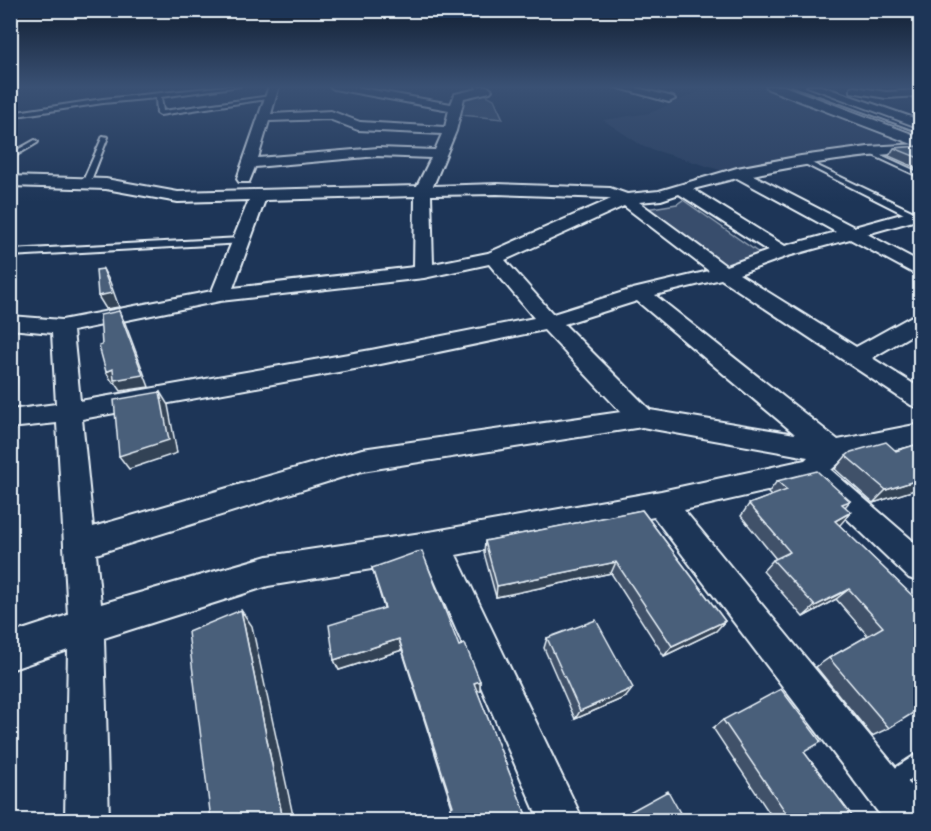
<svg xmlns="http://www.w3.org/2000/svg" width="931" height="831" font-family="'Indie Flower',sans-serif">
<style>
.built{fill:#2a4162}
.green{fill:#374d6c;stroke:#909fb2;stroke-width:1.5}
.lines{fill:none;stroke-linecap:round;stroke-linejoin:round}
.service-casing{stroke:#e8f1f8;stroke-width:4}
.minor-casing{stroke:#e8f1f8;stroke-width:4}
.tertiary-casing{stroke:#e8f1f8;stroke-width:4}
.service{fill:#1d3557;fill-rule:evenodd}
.minor{fill:#1d3557;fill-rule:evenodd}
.tertiary{fill:#1d3557;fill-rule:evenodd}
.rail{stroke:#e8f1f8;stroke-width:2}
.wall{fill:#3f5169;stroke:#e8f1f8;stroke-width:1.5}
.shaded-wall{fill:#334255;stroke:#e8f1f8;stroke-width:1.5}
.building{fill:#495e7a;stroke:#e8f1f8;stroke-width:1.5}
</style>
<rect width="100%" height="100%" fill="#1d3557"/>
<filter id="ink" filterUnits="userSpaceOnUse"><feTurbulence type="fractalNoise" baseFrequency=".0167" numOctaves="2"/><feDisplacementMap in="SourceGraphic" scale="12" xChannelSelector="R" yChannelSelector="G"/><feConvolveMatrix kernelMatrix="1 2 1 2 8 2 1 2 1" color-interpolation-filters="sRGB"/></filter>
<g filter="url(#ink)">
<path class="built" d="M700,86H765L909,144L854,149L723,171L644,147L603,120L650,113L707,88Z"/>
<path class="green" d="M483,93L494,99L503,119L461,115L463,97Z
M683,200L772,262L732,272L646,209L677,204Z"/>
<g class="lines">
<defs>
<path id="service" d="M228,86H240L161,97L163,111L270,96L273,98L160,115L157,113L156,98L103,103L10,117V113L103,99Z
M103,136L108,137L90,183L83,185L82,183Z
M35,140L38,142L37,143L10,159V154Z
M866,150H870L920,173V177L866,152Z
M801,158L918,214L919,216L912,218L799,161L798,160Z
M241,238L244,239V243L10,256V250Z
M920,752V773L890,793L883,790L880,783L883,776Z"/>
<path id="minor" d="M269,86H279L271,114L331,111L360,122L445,127L449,110L334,89L329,86H350L451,104L455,94L477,89L476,86H487L492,90L490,92L464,98L456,131L433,186L497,184L610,188L627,194L659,191L737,168L801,156L868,147L920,144V152C863,155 809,163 753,175L854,227L920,209V219L867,234L920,262V275L913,273L850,239L788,256L739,274L856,347L912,316L920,315V330L872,358L920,388V408L911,405L721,279L655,295L838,440L920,424V444L842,460L831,470L920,547V582L909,578L814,487L811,481L684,510L920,797V820H884L654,517L456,555L583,820H539L426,560L268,586L104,638L109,820H65L68,650L10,670V634L68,615L57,423L10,428V410L56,404L52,333L10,329V316L62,320L212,291L249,200L178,202L106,189L10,186V176L106,179L178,192L417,186L431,158L378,156L255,167L249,182H239L237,179ZM329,119L358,130L442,134L435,150L378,148L258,158L269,121ZM737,178L836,232L785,246L693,189ZM497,194L608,198L611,199L488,253L433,264L431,195ZM679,194L768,251L726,266L639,202L661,200ZM415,196L414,267L233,288L265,200ZM624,206L709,271L633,289L553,314L505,260ZM489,264L534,318L371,350L80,401L73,331L220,301L424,278ZM637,301L795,434L650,410L564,324ZM544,330L621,412L362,449L93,527L82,419L371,366ZM642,427L808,457L805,460L661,491L435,531L268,556L101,604L96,554L362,471Z
M612,86H629L673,97L675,99L669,102Z
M807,86H821L920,120V128Z
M855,87L886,92L920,90V96L886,98L851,92V88Z
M10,89L16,92V97L10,100Z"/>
<path id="tertiary" d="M766,86H784L920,137V147L768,89Z"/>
</defs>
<use href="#service" class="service-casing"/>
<use href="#minor" class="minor-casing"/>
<use href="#tertiary" class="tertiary-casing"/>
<use href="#service" class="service"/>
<use href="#minor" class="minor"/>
<use href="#tertiary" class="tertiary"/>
<path class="rail" d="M791,86L920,133"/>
</g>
<path class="wall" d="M921,146V170L889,156L894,148Z
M921,443V488L873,503L835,469L846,456L896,451Z
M777,481L850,501L845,507L839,525L921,604L889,728L872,736L816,667L829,658L868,636L836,599L803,617L763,571L773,560L776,559L741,516L749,504L771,496L768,493Z
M642,510L725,621L716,631L664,656L611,573L496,597L484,553L485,541Z
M372,568L459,646L480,681V690L477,691L528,820H453L450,808L452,807L402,650L339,670L334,660L384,608Z
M547,638L626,697L575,719L544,648Z
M723,720L804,752L855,820H774L713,728Z"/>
<path class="shaded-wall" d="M103,269L110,282L119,307L106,309L98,296Z
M119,311L125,323L149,387L121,391L115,382L113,383L106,372L113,369Z
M10,367L17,374L16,401L12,402L10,404Z
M160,392L168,405L177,453L129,469L119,456Z
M921,479V488L873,503L886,490Z
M851,512L840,525L824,533L835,521Z
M616,562L611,573L496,597L497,586Z
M849,589L836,599L803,617L815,606Z
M241,610L252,626L294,820H283Z
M725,621L716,631L664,656L672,646Z
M399,639L402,650L339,670L334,660Z
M480,681V690L474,692V683Z
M633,688L626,697L575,719L580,711Z"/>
<path class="building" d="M921,146V159L894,148Z
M103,269L112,293L98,296L96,270Z
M119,311L143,375L114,380L113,369L106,372L99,346L102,345L100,315Z
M160,392L169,440L119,456L114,400Z
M886,442L896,451L921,443V479L886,490L846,456L851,452Z
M817,471L850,501L842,504L851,512L835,521L921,604V708L889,728L829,658L883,627L849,589L815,606L773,560L790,552L749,504L787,490L777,481Z
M642,510L725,621L672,646L616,562L497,586L485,541Z
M422,551L459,646L465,644L480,681L474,683L528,820H453L450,808L453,806L399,639L334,660L329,625L385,608L372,568L417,552Z
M241,610L283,820H211L188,632Z
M596,620L633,688L580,711L547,638Z
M781,689L821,742L804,752L855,820H791L723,720Z
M668,791L684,820H615Z"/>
</g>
<linearGradient id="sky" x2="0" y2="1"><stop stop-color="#101d30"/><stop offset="0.43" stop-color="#3a5174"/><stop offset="1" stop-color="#3a5174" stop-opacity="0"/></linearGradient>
<rect width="931" height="202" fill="url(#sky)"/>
<rect width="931" height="831" fill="none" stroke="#1d3557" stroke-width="36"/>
<rect x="18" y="18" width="895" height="795" fill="none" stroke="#e8f1f8" stroke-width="2" filter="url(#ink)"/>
</svg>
